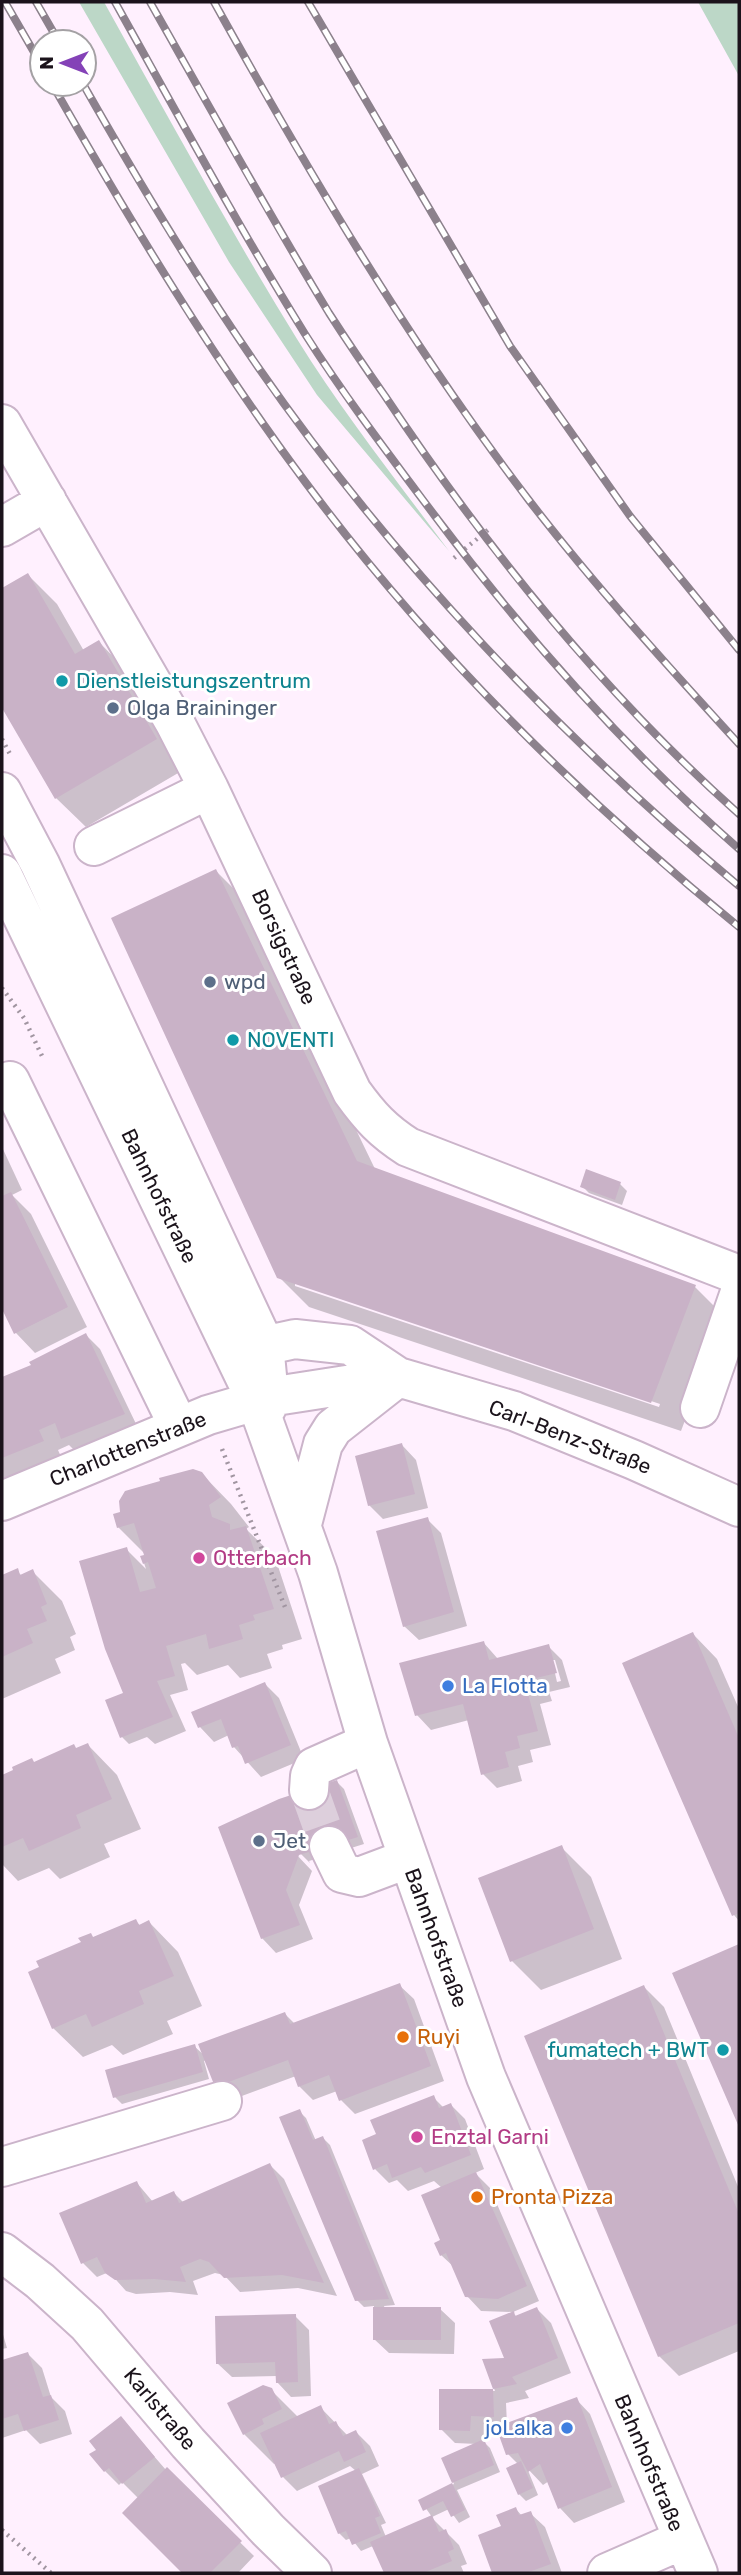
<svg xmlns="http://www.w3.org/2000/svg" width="741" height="2575" font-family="Rubik,sans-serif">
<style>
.green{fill:#bcd7c7}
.shadow{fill:#0003;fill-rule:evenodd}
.building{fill:#c9b2c7}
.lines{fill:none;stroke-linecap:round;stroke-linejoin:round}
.minor-tunnel{stroke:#ddcfdc;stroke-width:38;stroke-dasharray:38 19;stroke-linecap:butt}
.minor-casing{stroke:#cbb4ca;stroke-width:42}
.path{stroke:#a195a1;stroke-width:4.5;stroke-dasharray:2 5;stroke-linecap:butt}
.minor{stroke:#fff;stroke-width:38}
.rail-casing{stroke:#8c818c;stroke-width:8}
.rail{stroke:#fff;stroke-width:5;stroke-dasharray:16;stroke-linecap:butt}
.culture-dot{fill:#0f9aa8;stroke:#fff;stroke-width:2.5}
.service-dot{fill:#5c6f8a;stroke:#fff;stroke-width:2.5}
.hotel-dot{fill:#d1479c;stroke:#fff;stroke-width:2.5}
.shop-dot{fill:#3f7fe0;stroke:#fff;stroke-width:2.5}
.food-dot{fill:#e8710a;stroke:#fff;stroke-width:2.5}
.labels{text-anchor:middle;stroke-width:6;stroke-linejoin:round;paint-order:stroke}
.culture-label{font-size:21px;fill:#0d838f;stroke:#fff;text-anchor:start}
.service-label{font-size:21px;fill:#4e5e75;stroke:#fff;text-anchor:start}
.street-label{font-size:21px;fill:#1b131b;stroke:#fff}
.hotel-label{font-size:21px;fill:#b23c85;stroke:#fff;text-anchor:start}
.shop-label{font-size:21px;fill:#366cbe;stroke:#fff;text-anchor:start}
.food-label{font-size:21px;fill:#c56008;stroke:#fff;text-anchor:start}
</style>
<rect width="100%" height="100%" fill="#fff0fe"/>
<path class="green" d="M79,2H104C167,115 229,229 297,339C343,413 397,481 449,551L317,395L229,262Z
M698,2H739V76Z"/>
<path class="shadow" d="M28,575L57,604L84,651L99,642L128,672L185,769L86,827L56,798L2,704V590Z
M216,871L245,900L375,1169L695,1287L724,1316L681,1431L309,1307L279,1277ZM295,1282L660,1404L659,1407L295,1286Z
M2,1147L22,1190L12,1195L31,1214L87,1327L35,1353L16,1333L2,1305Z
M620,1184L627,1191L622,1205L589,1193L582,1186Z
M86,1335L100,1349L138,1428L77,1453L69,1445L58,1450L63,1461L2,1486V1379L33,1366Z
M402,1445L416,1460L428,1508L383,1519L369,1505Z
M201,1473L231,1504L249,1527L246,1529L275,1557L302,1639L282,1645L283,1649L267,1654L272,1668L240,1678L228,1665L197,1675L185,1663L181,1664L188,1690L170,1695L186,1731L155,1744L147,1737L129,1744L122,1737L125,1694L126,1549L146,1569L142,1557L147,1556L118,1527Z
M427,1519L441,1533L467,1626L419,1640L404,1626Z
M17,1571L22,1576L32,1571L62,1601L76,1634L70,1637L75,1650L55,1659L61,1673L2,1699V1577Z
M693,1634L717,1659L739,1709V1921L734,1915Z
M483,1642L498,1659L548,1646L562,1660L570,1687L549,1692L552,1701L540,1704L551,1745L530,1750L533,1762L518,1766L522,1781L497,1788L483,1774L469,1720L431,1730L417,1715ZM552,1660H555L561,1681L557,1682Z
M265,1684L279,1698L304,1759L261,1777L234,1747L229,1735L214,1742L200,1727L194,1713Z
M88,1745L117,1775L141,1829L104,1844L110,1857L60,1879L49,1868L18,1881L2,1864V1776Z
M337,1782L344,1789L364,1844L309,1861L310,1863L300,1853H295L312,1871L299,1905L313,1939L276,1953L262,1938L220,1828Z
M561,1847L591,1877L622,1959L541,1990L512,1961Z
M135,1921L141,1926L149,1922L178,1952L202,2006L167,2021L173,2034L123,2055L112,2045L83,2057L53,2028Z
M739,1945V2122L675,1974Z
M399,1985L414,1999L444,2081L355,2114L341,2100L337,2091L313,2100L299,2086L296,2076L231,2100L206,2060L204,2061L209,2079L122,2104L115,2097L194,2046L205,2056L285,2014L295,2024Z
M644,1987L664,2007L739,2189V2351L679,2376L659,2356Z
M433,2097L444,2108L451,2105L465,2119L484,2169L475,2173L490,2188L539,2301L513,2312L481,2311L467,2296L455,2268L441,2255L442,2188L434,2181L408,2191L397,2180L389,2183L375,2169Z
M299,2111L306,2118L316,2141L323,2138L330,2145L395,2305L384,2306L385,2309H440L455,2323L454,2354L389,2353L374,2339V2306L364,2307L357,2300Z
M270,2165L284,2179L337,2296L298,2288L240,2292L224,2275L215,2273L193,2281L198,2295L170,2292L136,2294L126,2291L109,2272L97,2277L83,2263L61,2214L137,2183L153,2202L174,2193L184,2203Z
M537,2309L551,2323L571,2373L525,2391L529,2398L506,2403L507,2425L576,2399L590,2414L625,2502L574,2523L560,2508L549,2481L543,2485L527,2468L538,2495L526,2501L519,2494L518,2464L508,2454L499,2430H484V2442L490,2448L500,2472L457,2490L470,2517L459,2523L449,2509L432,2517L420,2500L454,2484L443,2459L477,2444L455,2443L441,2429V2391H495L484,2361L507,2360L513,2313L517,2317Z
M295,2316L309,2330L311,2396L291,2397L277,2382V2376L232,2377L217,2363Z
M2,2331L7,2348L2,2349Z
M28,2354L42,2368L51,2397L65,2411L72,2434L40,2444L26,2430L2,2438V2362Z
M271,2390L298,2417L320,2407L348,2436L356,2432L370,2446L379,2466L362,2474L386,2523L381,2525L386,2537L432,2518L459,2545L467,2564L461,2566L464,2573H386L373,2546L361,2551L351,2538L346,2540L339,2533L356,2471L350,2466L297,2491L283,2477L276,2463L274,2464L244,2434Z
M121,2418L166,2470L254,2556L238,2573H184L124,2513L138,2498L122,2482L119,2485L105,2471L98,2450Z
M516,2509L522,2516L530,2513L545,2527L562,2573H494L480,2536L503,2527Z"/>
<path class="building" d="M28,573L75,654L99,640L157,739L55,799L2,708V588Z
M216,869L357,1161L696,1285L651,1403L277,1278L111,918Z
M586,1169L621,1182L615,1200L580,1187Z
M11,1192L68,1307L14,1334L2,1309V1196Z
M86,1333L125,1414L61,1439L55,1423L39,1430L44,1441L2,1458V1377L31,1365L29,1362Z
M402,1443L415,1494L368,1506L355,1456Z
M193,1469L202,1472L221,1497L209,1505L212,1517L230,1524V1530L246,1526L274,1609L253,1615L255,1620L239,1625L243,1639L209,1649L206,1634L166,1646L175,1676L157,1681L173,1717L120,1738L105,1700L123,1693L105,1649L79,1561L127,1547L140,1592L156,1588L148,1562L143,1564L140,1556L144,1555L134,1523L117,1528L113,1514L120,1512L119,1501L125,1491L160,1481L159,1478Z
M428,1517L454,1612L403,1627L376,1531Z
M18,1568L20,1575L33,1569L47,1604L41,1607L47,1621L27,1629L33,1643L2,1657V1575Z
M693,1632L739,1738V1913L732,1916L622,1663Z
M484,1641L489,1660L549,1644L557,1673L536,1678L539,1687L527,1690L538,1731L517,1736L520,1748L505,1752L509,1767L481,1775L463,1704L415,1716L399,1663Z
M265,1682L291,1745L245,1764L238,1746L232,1748L221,1719L198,1728L191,1712Z
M88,1743L112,1799L76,1815L81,1828L29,1851L23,1838L2,1847V1775L13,1770L12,1767L32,1758L34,1762L74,1744L76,1748Z
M337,1780L358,1837L299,1855L286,1890L300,1925L261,1939L218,1827L279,1799Z
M562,1845L594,1929L510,1962L478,1878Z
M136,1919L139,1925L149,1920L174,1976L139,1991L144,2004L92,2027L86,2014L52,2029L28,1972L39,1967L36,1961L81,1942L78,1938L91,1933L93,1937Z
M739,1944V2127L672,1973Z
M400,1983L431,2066L339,2101L329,2075L298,2087L288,2060L215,2087L198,2044L285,2012L290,2024Z
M644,1985L739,2214V2323L658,2357L524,2036Z
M195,2044L203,2072L113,2098L105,2070Z
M434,2095L439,2108L451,2103L471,2155L425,2173L421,2167L392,2178L387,2164L373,2170L362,2140L376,2134L370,2120Z
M300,2109L313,2140L323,2136L389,2299L355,2301L279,2117Z
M270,2163L324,2283L282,2275L224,2278L209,2262L200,2259L180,2267L186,2282L154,2279L115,2280L105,2273L97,2257L81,2264L59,2213L137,2181L146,2203L174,2191L179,2203Z
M476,2172L527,2286L498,2299L465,2297L446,2253L440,2256L434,2243L440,2240L421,2195Z
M373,2307H441V2340H373Z
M537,2307L558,2358L512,2377L517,2384L493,2389L482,2359L504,2358L489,2321L514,2311L515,2316Z
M296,2314L298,2382L276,2383L275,2362L216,2364L215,2316Z
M28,2352L43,2397L51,2395L59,2420L24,2431L18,2414L2,2419V2360Z
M263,2385L272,2388L282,2409L262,2419L264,2424L243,2435L227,2403Z
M439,2389H493L494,2417L471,2416L470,2431L439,2430Z
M577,2397L612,2487L558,2509L540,2464L528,2472L518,2453L506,2455L496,2427Z
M321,2405L329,2424L336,2421L343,2436L356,2430L366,2452L344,2462L339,2451L281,2478L260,2433Z
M121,2416L155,2457L122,2484L109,2468L104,2472L89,2454L96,2450L89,2441Z
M484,2439L494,2465L452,2483L441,2458Z
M521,2461L533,2488L518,2495L506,2468Z
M167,2467L242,2541L210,2573H182L122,2513Z
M359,2468L380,2516L375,2518L381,2533L352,2545L346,2531L338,2534L318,2486Z
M452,2483L465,2510L451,2517L443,2501L423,2511L418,2500Z
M516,2507L519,2515L531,2511L551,2564L526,2573H492L478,2535L501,2526L496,2515Z
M432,2515L439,2532L446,2529L454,2549L448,2552L452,2561L423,2573H384L370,2542Z"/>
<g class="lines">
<path class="minor-tunnel" d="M309,1790L329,1846"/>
<defs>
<path id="minor" d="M2,424L175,723L209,789L352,1092C370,1117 383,1131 408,1147L739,1275
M2,527L47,501
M2,792L40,864L264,1344L269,1397L267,1407
M94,846L209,789
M2,874L256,1400L318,1573L368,1743L486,2077L698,2573
M10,1081L179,1427
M240,1351L295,1339L350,1345L398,1377L514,1411L634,1460L739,1507
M700,1408L739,1295
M2,1501L208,1415L269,1397L398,1377
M302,1524L323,1444L333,1428L398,1377
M309,1790L310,1776L314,1767L368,1743
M329,1846L342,1873L359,1877L407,1859
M2,2167L222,2101
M2,2252L40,2281L87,2324L188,2443L268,2530L312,2573
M607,2573L682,2540"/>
</defs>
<use href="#minor" class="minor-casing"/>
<path class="path" d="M454,558L489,529
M2,739L11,756
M2,988L24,1018L42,1056
M222,1449L285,1607
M2,2530L51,2573"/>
<use href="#minor" class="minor"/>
<defs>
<path id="rail" d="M5,2L42,66
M36,2L59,42
M115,2C177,113 238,226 305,334C345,397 390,456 435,516C525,636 626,750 739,849
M150,2C209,106 267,211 329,313C347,341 366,369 385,396C487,549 602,692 739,814
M214,2C309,173 409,343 528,499C594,585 667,665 739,744
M308,2L510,346L630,516L739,650
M52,84C130,221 212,357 306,483C430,650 578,796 739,927
M83,84C138,181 195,276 258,367C391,559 560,737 739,886"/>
</defs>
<use href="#rail" class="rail-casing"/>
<use href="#rail" class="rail"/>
</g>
<g class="culture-dot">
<circle cx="62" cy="681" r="7"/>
<circle cx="233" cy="1040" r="7"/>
<circle cx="723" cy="2050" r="7"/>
</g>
<g class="service-dot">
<circle cx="113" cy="708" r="7"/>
<circle cx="210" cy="982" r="7"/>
<circle cx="259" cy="1841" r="7"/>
</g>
<g class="hotel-dot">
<circle cx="199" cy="1558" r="7"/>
<circle cx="417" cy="2137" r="7"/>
</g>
<g class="shop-dot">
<circle cx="448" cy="1686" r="7"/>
<circle cx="567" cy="2428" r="7"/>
</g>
<g class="food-dot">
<circle cx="403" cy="2037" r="7"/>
<circle cx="477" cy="2197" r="7"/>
</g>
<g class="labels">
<g class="culture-label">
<text x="76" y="688">Dienstleistungszentrum</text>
<text x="247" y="1047">NOVENTI</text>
<text x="709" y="2057" text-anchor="end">fumatech + BWT</text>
</g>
<g class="service-label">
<text x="127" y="715">Olga Braininger</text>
<text x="224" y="989">wpd</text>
<text x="273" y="1848">Jet</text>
</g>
<g class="street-label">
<text transform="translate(284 947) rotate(65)" y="7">Borsigstraße</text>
<text transform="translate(159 1196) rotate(64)" y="7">Bahnhofstraße</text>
<text transform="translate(570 1437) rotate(21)" y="7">Carl-Benz-Straße</text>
<text transform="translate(128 1449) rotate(-22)" y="7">Charlottenstraße</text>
<text transform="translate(436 1938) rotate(70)" y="7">Bahnhofstraße</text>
<text transform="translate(160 2409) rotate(50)" y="7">Karlstraße</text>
<text transform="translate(649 2463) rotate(67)" y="7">Bahnhofstraße</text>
</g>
<g class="hotel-label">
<text x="213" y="1565">Otterbach</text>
<text x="431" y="2144">Enztal Garni</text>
</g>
<g class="shop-label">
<text x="462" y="1693">La Flotta</text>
<text x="553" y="2435" text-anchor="end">joLalka</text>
</g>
<g class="food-label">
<text x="417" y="2044">Ruyi</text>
<text x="491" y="2204">Pronta Pizza</text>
</g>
</g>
<rect width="741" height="2575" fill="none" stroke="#1b131b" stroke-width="7"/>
<g transform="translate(63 63) rotate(270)"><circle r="33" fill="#ffffff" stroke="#a4a1a4" stroke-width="2"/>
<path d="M0-5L12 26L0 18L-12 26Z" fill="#8442b7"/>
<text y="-10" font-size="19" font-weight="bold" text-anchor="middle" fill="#1b131b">N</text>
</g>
</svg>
